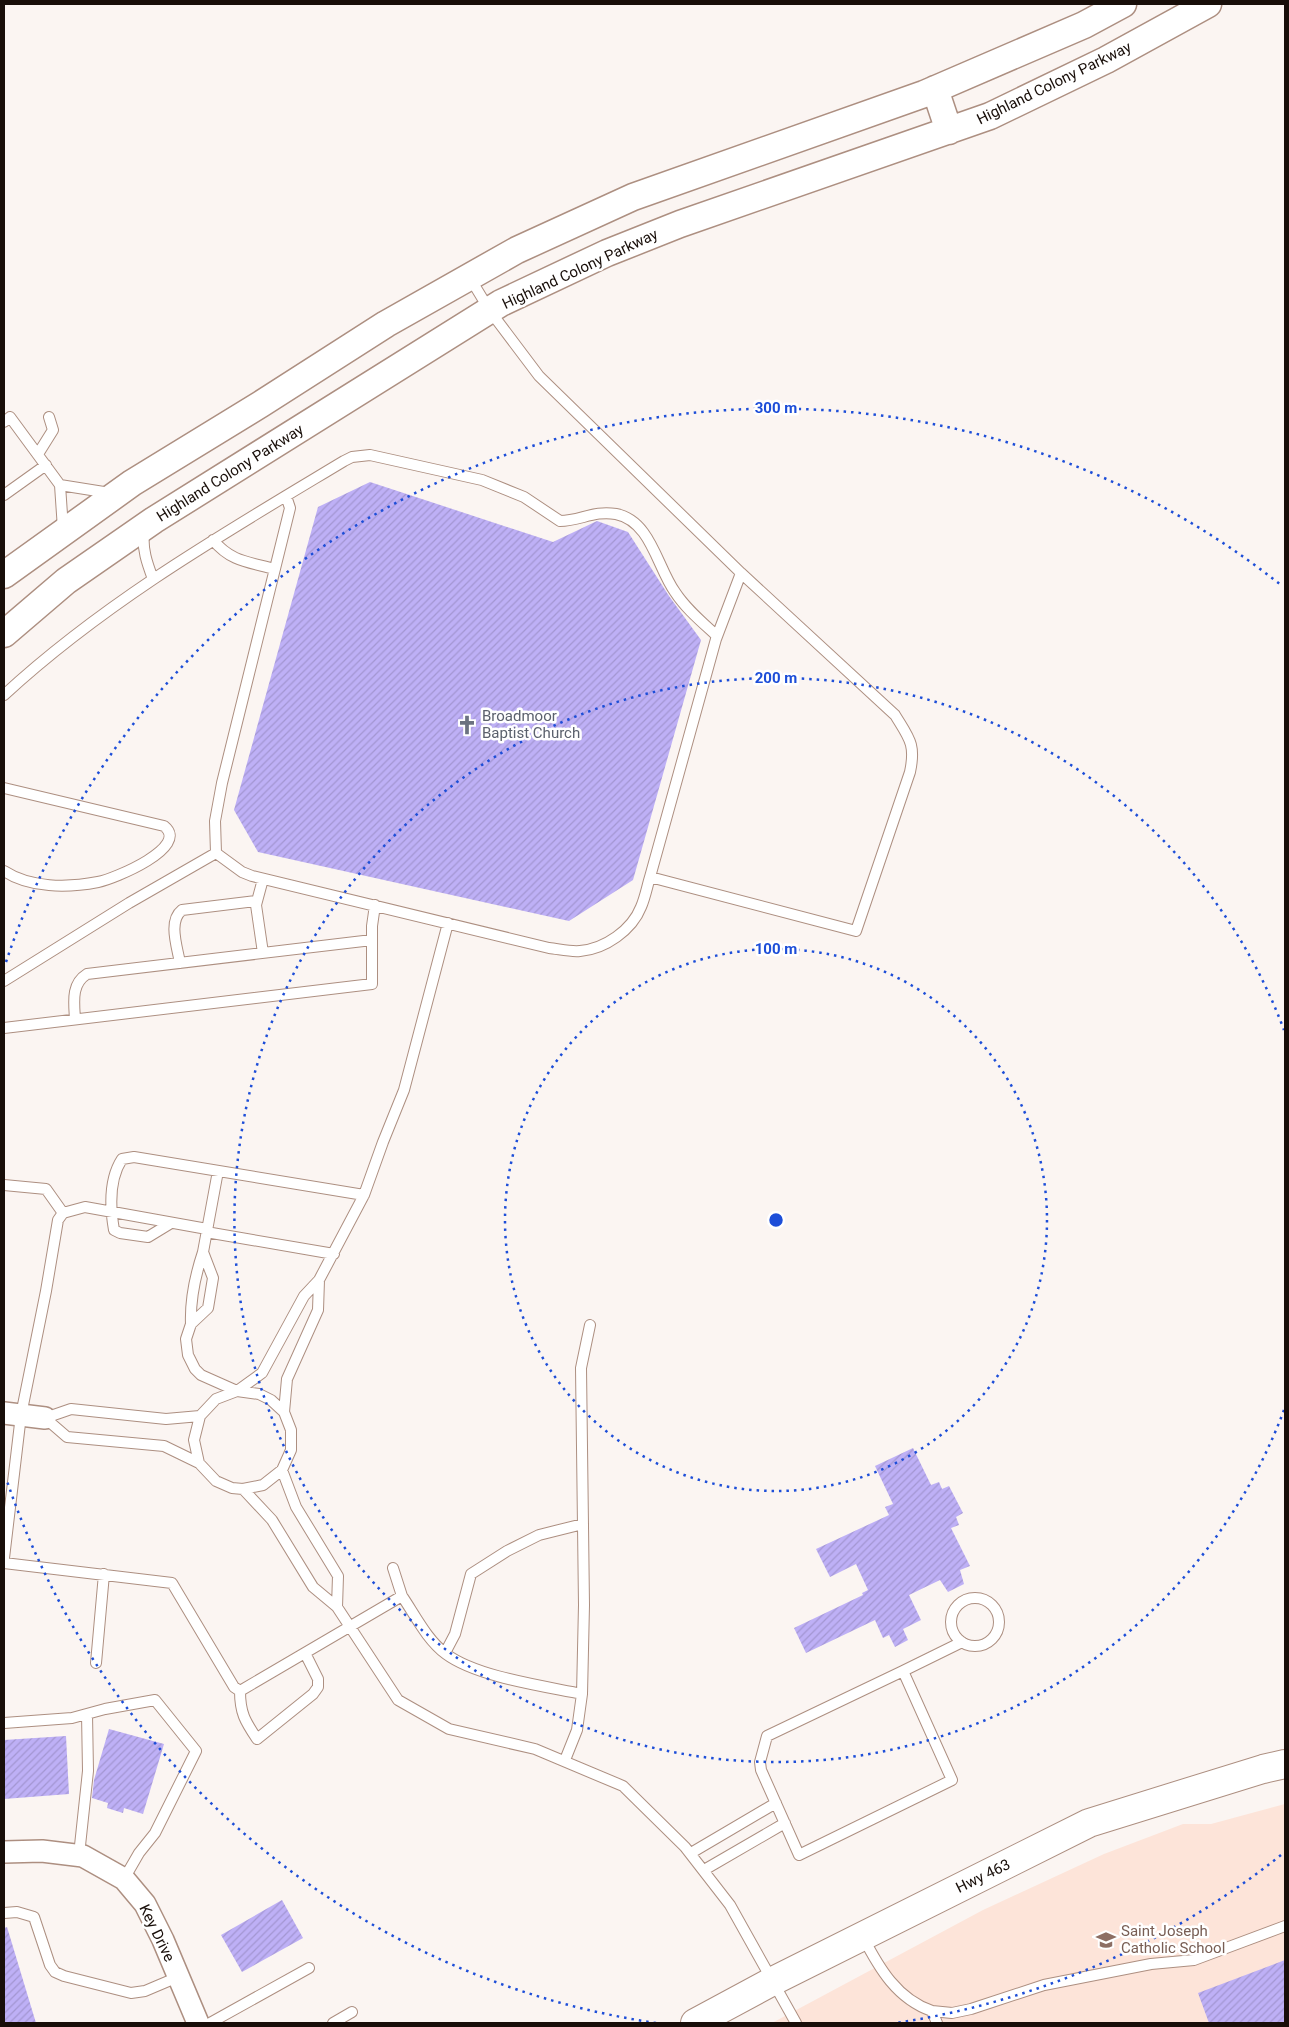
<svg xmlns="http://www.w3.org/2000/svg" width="1289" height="2027" font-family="Roboto,sans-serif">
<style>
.built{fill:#fde4d9}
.building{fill:url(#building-hatch)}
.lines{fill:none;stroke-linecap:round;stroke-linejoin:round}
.service-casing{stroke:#ad8f81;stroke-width:12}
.minor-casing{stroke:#ad8f81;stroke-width:24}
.tertiary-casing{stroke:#ad8f81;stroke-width:29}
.secondary-casing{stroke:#ad8f81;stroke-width:30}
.service{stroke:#fff;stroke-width:10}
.minor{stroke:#fff;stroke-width:21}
.tertiary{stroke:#fff;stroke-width:26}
.secondary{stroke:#fff;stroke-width:28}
.ring{fill:none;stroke:#1d4ed8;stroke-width:2.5;stroke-dasharray:2.5 5}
.labels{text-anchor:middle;stroke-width:5;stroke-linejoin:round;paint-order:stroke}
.street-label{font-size:15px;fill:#180e09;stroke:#fff}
.worship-label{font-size:15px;fill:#5b616d;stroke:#fff;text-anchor:start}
.education-label{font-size:15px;fill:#785e54;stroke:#fff;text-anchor:start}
.centre{fill:#1d4ed8;stroke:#fff;stroke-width:2.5}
.ring-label{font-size:15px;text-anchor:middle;font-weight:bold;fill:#1d4ed8;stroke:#fff;stroke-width:5;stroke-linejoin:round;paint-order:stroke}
</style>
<defs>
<pattern id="building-hatch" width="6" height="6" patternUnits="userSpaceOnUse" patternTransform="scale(1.25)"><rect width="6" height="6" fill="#beb0f6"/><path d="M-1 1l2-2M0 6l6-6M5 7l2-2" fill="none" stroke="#a396d2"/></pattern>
</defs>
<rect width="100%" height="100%" fill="#fbf5f2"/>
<path class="built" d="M1285,1804V2023H772L983,1910L1104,1854L1183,1824H1211Z"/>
<path class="building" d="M370,482L553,542L597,521L628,532L669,596L701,640L633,880L569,921L258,852L234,810L318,507Z
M913,1448L931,1485L939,1482L942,1489L949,1486L963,1513L956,1517L959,1525L951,1528L970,1566L960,1570L964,1584L948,1592L940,1580L909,1595L921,1620L903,1629L908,1640L895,1647L889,1635L883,1638L875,1620L806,1653L794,1628L863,1595L862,1593L868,1590L856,1564L830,1577L816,1549L889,1515L885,1507L893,1504L875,1466Z
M109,1729L164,1744L143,1814L124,1808L123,1813L107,1808L108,1803L92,1798L94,1780Z
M66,1736L69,1794L4,1799V1740Z
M282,1900L303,1938L242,1972L221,1935Z
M7,1927L36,2023H4V1928Z
M1285,1960V2023H1209L1198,1993Z"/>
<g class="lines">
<defs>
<path id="service" d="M4,422L10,417L60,485L63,529
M38,454L53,430L49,417
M60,485L110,493
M4,495L46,465
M286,496L290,508L222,783L215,821L216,853L242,872L252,876L549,948C559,949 570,952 580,951C605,949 632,930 641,907C645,898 647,887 650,877L856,931L910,772C916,744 909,738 895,715L741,573L539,376L490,311L470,278
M144,532C142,549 147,563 153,579
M213,540C231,562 249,562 275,569
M4,695C106,601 226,532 344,461L352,457L370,455L482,480L524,497L560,521C580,521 594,510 616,514C651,521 657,567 675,592C686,609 702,622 717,636
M4,788L164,826C191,847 114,879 98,882C67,888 30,888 4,871
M650,877L716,639L741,573
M263,953L256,905L263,879
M180,963C177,946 168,921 182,910L256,901
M4,981L129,903L216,853
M75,1019C74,1002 71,984 87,974L372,940
M4,1028L372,984V926L375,905
M218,1171L203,1252L213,1278L208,1308L191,1324L186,1339L188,1355L195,1369L201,1375L237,1391L259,1394L271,1400L284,1412L291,1430V1450L282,1470L263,1485L243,1489L232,1488L216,1481L199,1463L194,1440L200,1416L216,1399L237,1391L262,1373L304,1296L319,1280L364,1195L383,1142L404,1090L448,923
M4,1185L46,1189L63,1213
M171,1223L148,1237L120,1233L114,1230C110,1207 109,1179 122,1159L134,1157L364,1195
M206,1232L334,1254
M191,1324C190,1299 195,1276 203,1252
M284,1412L287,1379L318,1310L319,1280
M199,1463L164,1446L67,1437L45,1418L71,1409L166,1419L200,1416
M282,1470L296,1507L338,1576L337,1607
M243,1489L272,1520L313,1587L337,1607L398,1700L449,1729L535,1749L623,1786L685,1847L730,1905L796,2023
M4,1558L21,1415L46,1291L58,1220L63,1213L85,1207L207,1229
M4,1563L172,1583L234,1687L240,1691L402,1596L393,1568
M402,1596C415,1615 427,1640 446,1654C477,1677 544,1686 582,1694
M951 1622a24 24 0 1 1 48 0a24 24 0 1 1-48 0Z
M445,1653L455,1634L471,1574L507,1551L539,1535L583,1524
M96,1663L104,1574
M903,1671L952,1780L799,1855L761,1770L760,1762L767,1736Z
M903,1671L962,1642
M240,1691C240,1713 245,1721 257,1739L313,1694L318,1687V1679L305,1653
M4,1723L72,1718L105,1709L155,1700L196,1751L155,1833L139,1853L124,1879
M565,1760L577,1730L582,1694L584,1605L581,1368L590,1325
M691,1853L776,1803
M79,1855L88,1771L87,1714
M704,1870L785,1823
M4,1913L17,1912L34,1917L50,1965L55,1972L64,1976L131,1993L145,1991L178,1977
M863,1937C879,1968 897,1999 932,2011L937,2023
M932,2011L952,2013L971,2009L1044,1985L1151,1964L1194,1960L1285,1926
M210,2023L309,1968
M333,2023L352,2012"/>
<path id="minor" d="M4,1413L45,1418
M4,1852L42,1851L83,1856L124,1879L145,1904L163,1940L198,2023"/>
<path id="tertiary" d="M935,89L949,131
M4,575L132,483L261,404L386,324L517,250L633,197L924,94L1084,25L1123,4
M4,634L66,581L154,520L501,303L607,253L680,224L990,116L1106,60L1208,4"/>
<path id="secondary" d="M695,2023L773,1981L1089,1823L1263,1769L1285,1764"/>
</defs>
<use href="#service" class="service-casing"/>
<use href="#minor" class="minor-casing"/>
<use href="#tertiary" class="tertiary-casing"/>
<use href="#secondary" class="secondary-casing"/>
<use href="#service" class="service"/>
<use href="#minor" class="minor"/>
<use href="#tertiary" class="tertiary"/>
<use href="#secondary" class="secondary"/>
</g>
<g class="ring">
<circle cx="776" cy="1220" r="271"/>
<path d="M1284 1410A542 542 0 1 1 1284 1030"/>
<path d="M1281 1855A812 812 0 0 1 896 2023M656 2023A812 812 0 0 1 6 1478M6 962A812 812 0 0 1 1281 585"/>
</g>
<defs>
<symbol id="church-bare" viewBox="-9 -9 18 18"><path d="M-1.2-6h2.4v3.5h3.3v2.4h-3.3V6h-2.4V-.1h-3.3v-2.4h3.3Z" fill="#6b7280" stroke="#fff" stroke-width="2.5" paint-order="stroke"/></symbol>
<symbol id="school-bare" viewBox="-9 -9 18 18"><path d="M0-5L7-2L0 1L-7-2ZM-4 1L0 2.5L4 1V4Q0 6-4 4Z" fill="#8d6e63" stroke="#fff" stroke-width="2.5" paint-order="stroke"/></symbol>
</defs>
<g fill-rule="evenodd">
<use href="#church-bare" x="453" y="711" width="28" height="28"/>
<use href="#school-bare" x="1092" y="1926" width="28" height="28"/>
</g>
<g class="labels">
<g class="street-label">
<text transform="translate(1054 83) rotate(-26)" y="5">Highland Colony Parkway</text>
<text transform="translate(580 269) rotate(-25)" y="5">Highland Colony Parkway</text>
<text transform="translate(230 473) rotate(-32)" y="5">Highland Colony Parkway</text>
<text transform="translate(983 1876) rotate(-26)" y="5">Hwy 463</text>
<text transform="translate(157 1933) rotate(64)" y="5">Key Drive</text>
</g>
<g class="worship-label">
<text x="482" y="721">Broadmoor<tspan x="482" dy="17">Baptist Church</tspan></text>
</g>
<g class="education-label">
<text x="1121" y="1936">Saint Joseph<tspan x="1121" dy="17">Catholic School</tspan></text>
</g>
</g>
<circle cx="776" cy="1220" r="8" class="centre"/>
<g class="ring-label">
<text x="776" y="413">300 m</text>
<text x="776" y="683">200 m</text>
<text x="776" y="954">100 m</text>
</g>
<rect width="1289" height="2027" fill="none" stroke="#180e09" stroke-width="10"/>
</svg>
